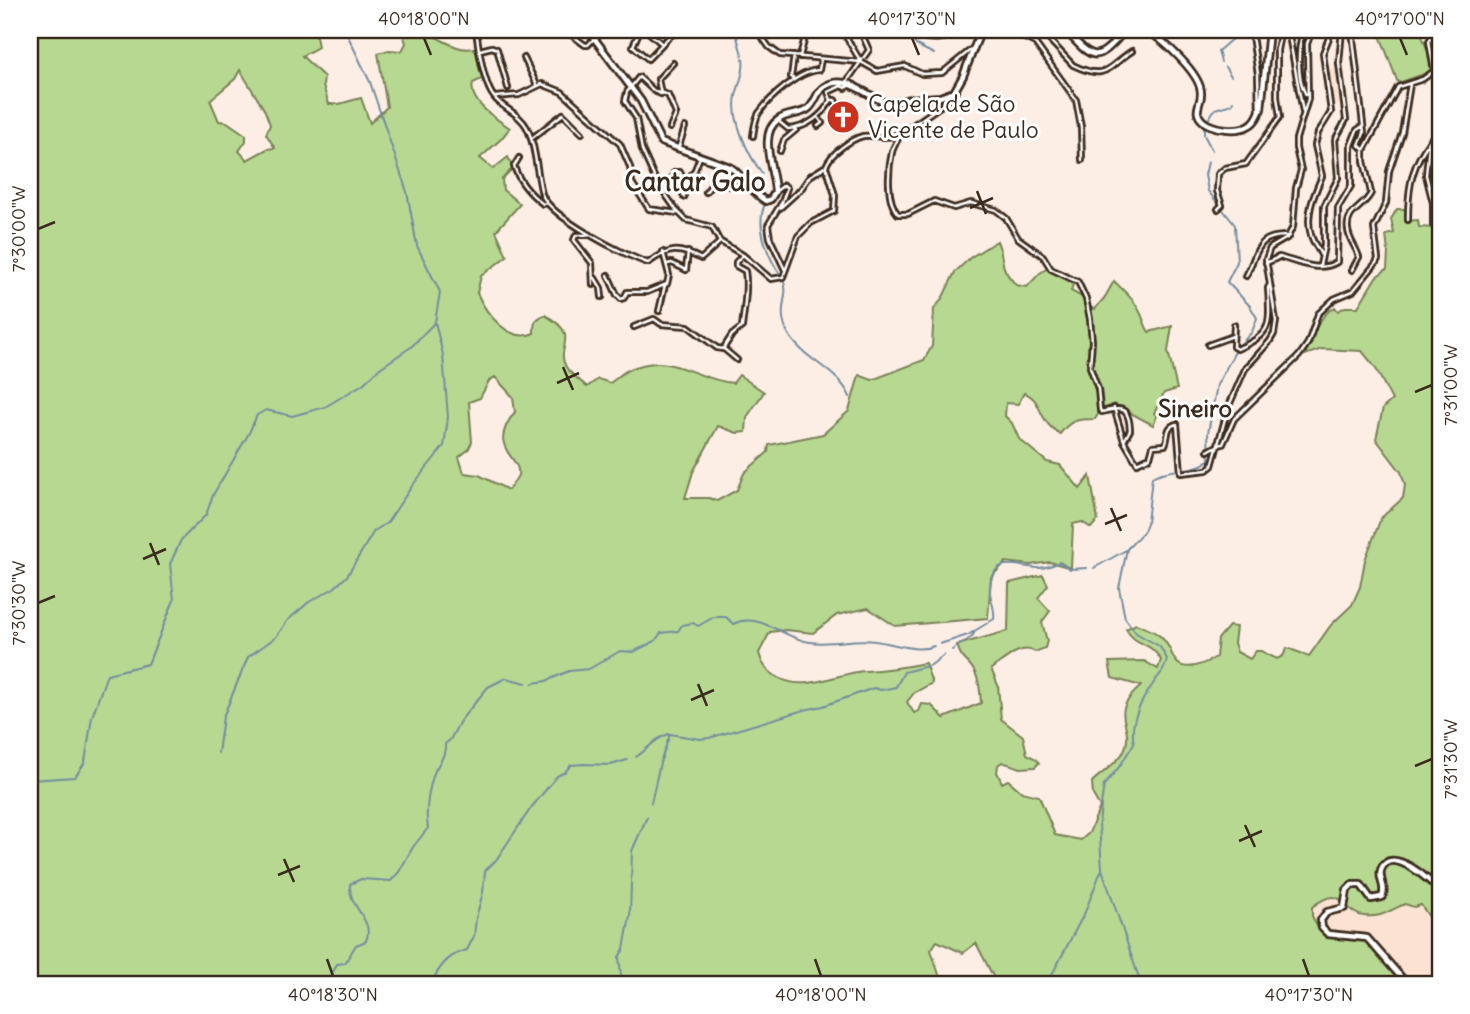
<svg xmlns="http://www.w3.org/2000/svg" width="1470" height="1014" font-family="Delius,sans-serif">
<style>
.built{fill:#fbe2d3}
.green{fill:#b7d891;stroke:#798158;stroke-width:2;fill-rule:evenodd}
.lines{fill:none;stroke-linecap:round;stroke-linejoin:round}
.stream{stroke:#738da0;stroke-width:2}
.street-casing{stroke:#3b2a1e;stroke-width:8}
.secondary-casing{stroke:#3b2a1e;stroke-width:10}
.street{stroke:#fff;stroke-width:2.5}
.secondary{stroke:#fff;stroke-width:4.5}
.ticks{fill:none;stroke:#3b2a1e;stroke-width:2.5}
.labels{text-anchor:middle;stroke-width:6;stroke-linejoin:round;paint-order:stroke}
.poi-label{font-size:23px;fill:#3b2a1e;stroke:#fff;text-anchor:start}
.neighbourhood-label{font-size:24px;font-weight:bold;fill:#3b2a1e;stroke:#fff}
.quarter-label{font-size:26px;font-weight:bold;fill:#3b2a1e;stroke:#fff}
.neatline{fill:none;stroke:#3b2a1e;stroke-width:2.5}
.ticks-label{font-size:18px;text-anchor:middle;fill:#3b2a1e}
</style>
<rect width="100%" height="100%" fill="#fdeee5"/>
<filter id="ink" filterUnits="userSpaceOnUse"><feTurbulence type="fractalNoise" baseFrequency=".0143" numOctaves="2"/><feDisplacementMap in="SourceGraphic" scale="14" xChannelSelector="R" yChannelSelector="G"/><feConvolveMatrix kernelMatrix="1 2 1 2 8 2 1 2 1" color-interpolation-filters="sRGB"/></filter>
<g filter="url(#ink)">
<path class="built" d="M1334,47L1339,48V70L1344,103L1334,106L1328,69L1334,67Z
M1338,897L1342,898L1358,915L1395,910L1405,904L1414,907L1421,905L1440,933V979L1434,978L1426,982L1418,983L1402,981L1319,930L1312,916V907L1319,902Z"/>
<path class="green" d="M30,30H158L161,32L315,30L318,47L302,56L324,77L323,86L329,104H339L361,98L370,123L387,107L378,53L389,50L402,51L406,43L403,34L404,30H426L428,34C444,39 457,52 474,48L479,56L484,78L473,83C468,102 496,119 510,128L501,139L480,158L493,169L508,157L513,168L502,179L503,190L520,204L496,231L507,256L481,276L477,293C486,314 510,344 534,333C534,323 534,319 545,315C583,336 554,347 566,367C571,375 581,381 587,387L598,379L610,383C616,379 622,373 628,370C672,350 691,379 733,383L739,375L764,392L747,417L746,432L737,433L718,426L693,472L685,498H709L717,501L737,490L744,473L768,452L769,445L823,434L849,411L859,375L872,380L924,360L932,346L934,309L942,299L955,272L971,257L997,241C1007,263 996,263 1016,285L1027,287L1040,273L1050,267L1074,281L1071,291L1084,298L1089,307L1095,309L1105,297L1114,281C1123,290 1135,300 1140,312C1144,319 1144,325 1149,332L1172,326L1168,351L1177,389L1164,393L1154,413L1157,416L1153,425L1114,404L1101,410L1095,419C1077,419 1070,420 1060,434C1054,430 1049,427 1046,421C1038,410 1038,397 1024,393L1018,404L1006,403L1005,416L1012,423L1019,439L1047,462L1060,465L1080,489L1090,476L1098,520L1091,528L1082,522L1073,524L1071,568L1050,562L1030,565L1006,562L991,577L988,618L895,626L868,608L837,615L813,633L786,630L770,632L759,653C762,664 765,668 774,675C803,695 835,673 865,671C886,670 905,667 925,663L932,683L914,693L907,702L914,713L919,711L922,704L931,705L944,718L981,703C980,689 979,674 969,664C962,657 960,655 957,645L1008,631L1009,583L1043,575L1048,585L1038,598L1050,611L1042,622L1047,641L1045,648L1035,652C1020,643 1004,661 991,669L998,685L1001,719L1023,736L1027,754L1036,759L1039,763L1035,767L1021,768L1002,762L998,765L997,772L1002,783L1008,780L1022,792L1039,796L1055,835L1081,840L1089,833L1100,807L1093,795L1092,782C1101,773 1119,762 1124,751C1137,723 1105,717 1141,686L1112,678L1109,662L1144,661L1158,669L1161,660C1148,639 1137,648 1126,629L1136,624C1145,628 1154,630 1161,637C1171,647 1169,650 1175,660C1183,674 1206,663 1216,657L1218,639L1229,626L1236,627L1234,643L1237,652L1250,659L1256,651H1261L1277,659L1283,656L1287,648L1309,656L1331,625L1352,605L1360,587L1365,560L1381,518L1403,498L1405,485L1401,472L1376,439L1383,408L1392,400L1375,367L1362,351L1322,349L1305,355C1313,337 1317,317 1335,307L1338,311L1345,307H1358L1376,277L1387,269L1388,252L1386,235L1394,233L1391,219L1397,209H1405L1406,221L1418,220L1419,227L1435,228L1440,221V933L1421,905L1414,907L1405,904C1389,910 1383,918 1364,916C1342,914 1346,881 1312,907V916L1319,930L1371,940L1402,981L1418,983L1426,982L1434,978L1440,979V984H997L976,943L963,953L937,941L931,950L942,984H30ZM240,70L265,111L270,125L266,134L275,148L267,149L247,160L239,151L246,141V135L227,122L219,121L210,100L235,79ZM495,377L513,397L515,412C485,449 522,457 518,475C516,480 511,486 508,490L479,475L464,473L459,457L468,450L472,442L469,402L480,398L489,381Z
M1378,30H1420L1432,63L1431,69L1427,73L1398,83Z
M1432,146H1440V193H1432Z"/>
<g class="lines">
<path class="stream" d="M735,30L742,55
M907,30L916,45L934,54
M743,58C745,72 739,82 736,96C731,119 748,155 762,173
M1221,62L1218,51L1233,38L1232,30
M1225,67L1231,76
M1207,121L1215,109L1232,104L1233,101
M1204,125V135L1212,150
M765,204C755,226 768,257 781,276
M783,279C791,296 775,308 788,333C803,360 839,370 850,397
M1094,568L1126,550
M940,644L968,635L994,619C996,607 988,597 990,586C995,553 1018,568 1039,568C1046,568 1053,565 1060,562L1070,569L1087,568
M1159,646L1136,633L1125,618L1119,588L1127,549L1144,531L1147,523L1152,477C1168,467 1195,473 1209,460L1208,433L1217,385L1237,348L1252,332L1257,318L1250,306L1227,282L1237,262L1235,225L1208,191L1205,175L1208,162
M952,650L972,637L975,631
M533,683L546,681L569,671L589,669L620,651L633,652L655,641L661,633L678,631L682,625L693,623L698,626L714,617H726L733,624C760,611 784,639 810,642C831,645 854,638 875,641C893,643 916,653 934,646
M218,753L223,717L248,657L276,637L288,620L309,602L334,588L347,576L374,531L387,523L412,486L444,446L448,417L443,355L435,322
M636,757C648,749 655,738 669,734
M30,780L75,777L85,762L92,717L107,674L148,664L174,600L170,564L181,540L206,515L213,495L249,433L257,415L266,410L292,416L325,407L363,384L380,368L411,347L435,322L440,292L417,246L407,192L370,82L345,30
M651,803L660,763L670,734L700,739L709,738L804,710L823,706L874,688L881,690L896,687L904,672L931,665L944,655
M1101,805L1104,785L1120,766L1134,743C1129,722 1141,701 1153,684C1160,673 1164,673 1167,659L1160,647
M1101,807L1099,824L1102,869L1141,984
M434,978C442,963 451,954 467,950L474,936L476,918L483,892L485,871L496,860L531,808L557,776L565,772L571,765L583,764L611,765L627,760
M327,984L337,964L345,963L356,945L366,941C375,919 348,909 350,884L361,879L391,881L399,872L413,847L428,828C425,811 428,793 433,776C437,763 446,758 445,744L450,740L460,721L488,687L506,678L526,683
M622,984L619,957L624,949L630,916L632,851L647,817
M1047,984L1085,912L1101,871"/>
<defs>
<path id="street" d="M476,30C478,46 484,85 494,97C503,109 518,112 526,126C535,140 537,176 542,194C549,217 626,256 648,263C669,248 678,247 701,259L720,242L712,227L686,220L677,211L656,181L642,150L636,118L625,101L627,92L639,77L654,91L661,94L658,79L673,63
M640,30L633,46L648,59L669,37L680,30
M646,30L662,44
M757,30L769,47L780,55L861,62L877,71L905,66L922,74L942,73L973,48
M842,30L861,62
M918,30L927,38C938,39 950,39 959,30
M1017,30L1018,35L1035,43L1076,100L1081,127L1082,160
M1040,30L1073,65C1108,82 1108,66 1132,51
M1251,30L1258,74L1259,113
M1288,30L1303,112
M1303,30C1298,49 1296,77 1306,95
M1352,30L1364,133L1359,145L1364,150
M569,33L585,45H588L602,30
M480,50L492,47L497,49L508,88
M800,56L807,30
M524,58L537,85
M794,79L791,77L794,56
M855,85L847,81L869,50L864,39
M662,93L668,95L676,114L670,128
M495,97L519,95L542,84L562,92L620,144L630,167L632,183L649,209L677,213
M840,113L835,100H831L828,92L841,86L846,88L849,85
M818,117L822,123L818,126
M777,120L788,129C807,128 823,115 831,100
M902,131C899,138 894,145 892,152C888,169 886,201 898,214H908L934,201L954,208L971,203L996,210L1006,218L1018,238L1043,256L1051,269L1078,282L1086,299L1090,319L1092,341L1090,367L1098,389L1100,410L1102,412C1121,407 1129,406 1130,430L1124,441L1137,463L1150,457L1153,446L1165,445C1170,436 1164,427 1177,424L1181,473L1207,470L1212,466L1228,408L1245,369L1270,341L1274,334L1276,321L1266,259L1270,248L1287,238L1293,227L1296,188L1301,170L1296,148V139L1308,99L1307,44L1312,30
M753,136C754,129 755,119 759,113C770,97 799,71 819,70L821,59
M531,139L563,114L582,133
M1429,145L1426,175L1433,203V225
M678,149L685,127
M780,151L784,140L796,130
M519,158L514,166C519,182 530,194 543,204L547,203
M826,166C830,154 851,139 863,136C874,134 884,140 896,135C912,127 927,115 942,105L948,100V95
M674,173L684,197
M662,189L676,172H680L683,178H688L694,172L700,157
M706,192L715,180L729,186L739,176
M775,192L784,185L787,188L782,202L768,225L770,238L785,270
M780,208L801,189L810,176L826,166
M1218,209L1222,205L1217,191L1218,174L1225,168L1246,164L1280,117L1277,97V50L1281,30
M1408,220C1408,193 1410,171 1425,148C1430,141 1432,135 1440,132
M589,235H576L574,240L592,263L593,285
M721,242L743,255L771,279L783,277L798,236L811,223L834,211L835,195L826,166
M1321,255C1318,248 1313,243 1311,235C1305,214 1314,195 1322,176L1315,145L1318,133L1331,112L1323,53L1332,30
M1266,263L1279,257C1298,262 1319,273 1337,262L1338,208L1351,186V145L1357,130L1363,126
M667,264L672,263L686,270L688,252
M1320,265L1324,246V206L1338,178L1335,140L1346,120L1339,63L1342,30
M1352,270L1359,257C1356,247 1349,240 1348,230C1345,211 1364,208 1371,193L1364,161V150L1398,87L1423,79L1434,71L1429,41L1436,30
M608,275L617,295L621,299L624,298L627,292H647L667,284L669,275L663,252
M1246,276C1259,250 1256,235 1289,236
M595,278L601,288L602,297
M659,311L665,285
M1234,325L1233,347L1237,349C1273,334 1270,324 1268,288L1270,284
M634,327L654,319L661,324L688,326L717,348L723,349L732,335L742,327C744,308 748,289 745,271L736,266V262L743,255
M1208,345L1233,336
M724,349L737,360
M1114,408L1124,441
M1218,445L1223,444L1234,419L1299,356L1308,343L1318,314L1334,299L1353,291L1376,263L1378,259L1374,228L1386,203L1389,171L1402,133L1410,84
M1208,451L1217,446"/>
<path id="secondary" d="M588,30L641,101L661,142L730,167C744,176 752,194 766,201L771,199L775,192C775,172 757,134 778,120C787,113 800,115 808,109C816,103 816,92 824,87C845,72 869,98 889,104L911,99L940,97L954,92L963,76L981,30
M1065,30C1094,61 1096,64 1125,30
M1146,30C1162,39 1202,74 1201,94C1201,104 1193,111 1202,120C1210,129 1237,132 1248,126C1255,123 1258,116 1261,109L1269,30
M1440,811L1435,824L1440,841
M1407,984L1367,938L1328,934L1322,928L1321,920L1327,912L1344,908L1347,890L1352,885H1361L1371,899L1382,897C1387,886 1378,880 1381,870C1390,843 1432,882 1440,891"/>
</defs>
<use href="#street" class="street-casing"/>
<use href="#secondary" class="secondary-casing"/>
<use href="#street" class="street"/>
<use href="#secondary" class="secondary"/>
</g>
</g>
<path class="ticks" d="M424,38L431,55M912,38L919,55M1400,38L1407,55M977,191L986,214M970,208L993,198M38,229L55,222M563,367L573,390M557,383L579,373M1415,392L1432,385M1111,508L1121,531M1105,524L1127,515M150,543L159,565M143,559L166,549M38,603L55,596M698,684L707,706M691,700L714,690M1415,766L1432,759M1245,825L1255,847M1239,841L1262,831M284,859L294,882M278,875L300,866M327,959L333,976M815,959L821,976M1303,959L1309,976"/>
<defs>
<symbol id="church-disc" viewBox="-11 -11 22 22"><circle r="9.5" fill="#c8321e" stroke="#fff"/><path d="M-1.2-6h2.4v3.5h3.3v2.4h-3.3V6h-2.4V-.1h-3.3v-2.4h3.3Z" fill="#fff"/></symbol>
</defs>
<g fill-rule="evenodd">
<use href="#church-disc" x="824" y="98" width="38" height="38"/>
</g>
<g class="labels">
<g class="poi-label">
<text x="868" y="112">Capela de São<tspan x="868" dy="26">Vicente de Paulo</tspan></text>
</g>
<g class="neighbourhood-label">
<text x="1195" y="417">Sineiro</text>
</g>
<g class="quarter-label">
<text x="695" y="191">Cantar Galo</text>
</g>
</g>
<rect width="1470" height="1014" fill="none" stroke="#fff" stroke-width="77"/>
<rect x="38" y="38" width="1394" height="938" class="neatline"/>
<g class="ticks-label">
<text x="424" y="25">40°18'00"N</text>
<text x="912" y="25">40°17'30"N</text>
<text x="1400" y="25">40°17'00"N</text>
<text transform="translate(19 229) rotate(-90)" y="6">7°30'00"W</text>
<text transform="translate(1451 385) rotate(-90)" y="6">7°31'00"W</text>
<text transform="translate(19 603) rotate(-90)" y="6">7°30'30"W</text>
<text transform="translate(1451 759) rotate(-90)" y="6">7°31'30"W</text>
<text x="333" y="1001">40°18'30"N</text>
<text x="821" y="1001">40°18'00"N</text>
<text x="1309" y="1001">40°17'30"N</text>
</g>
</svg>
